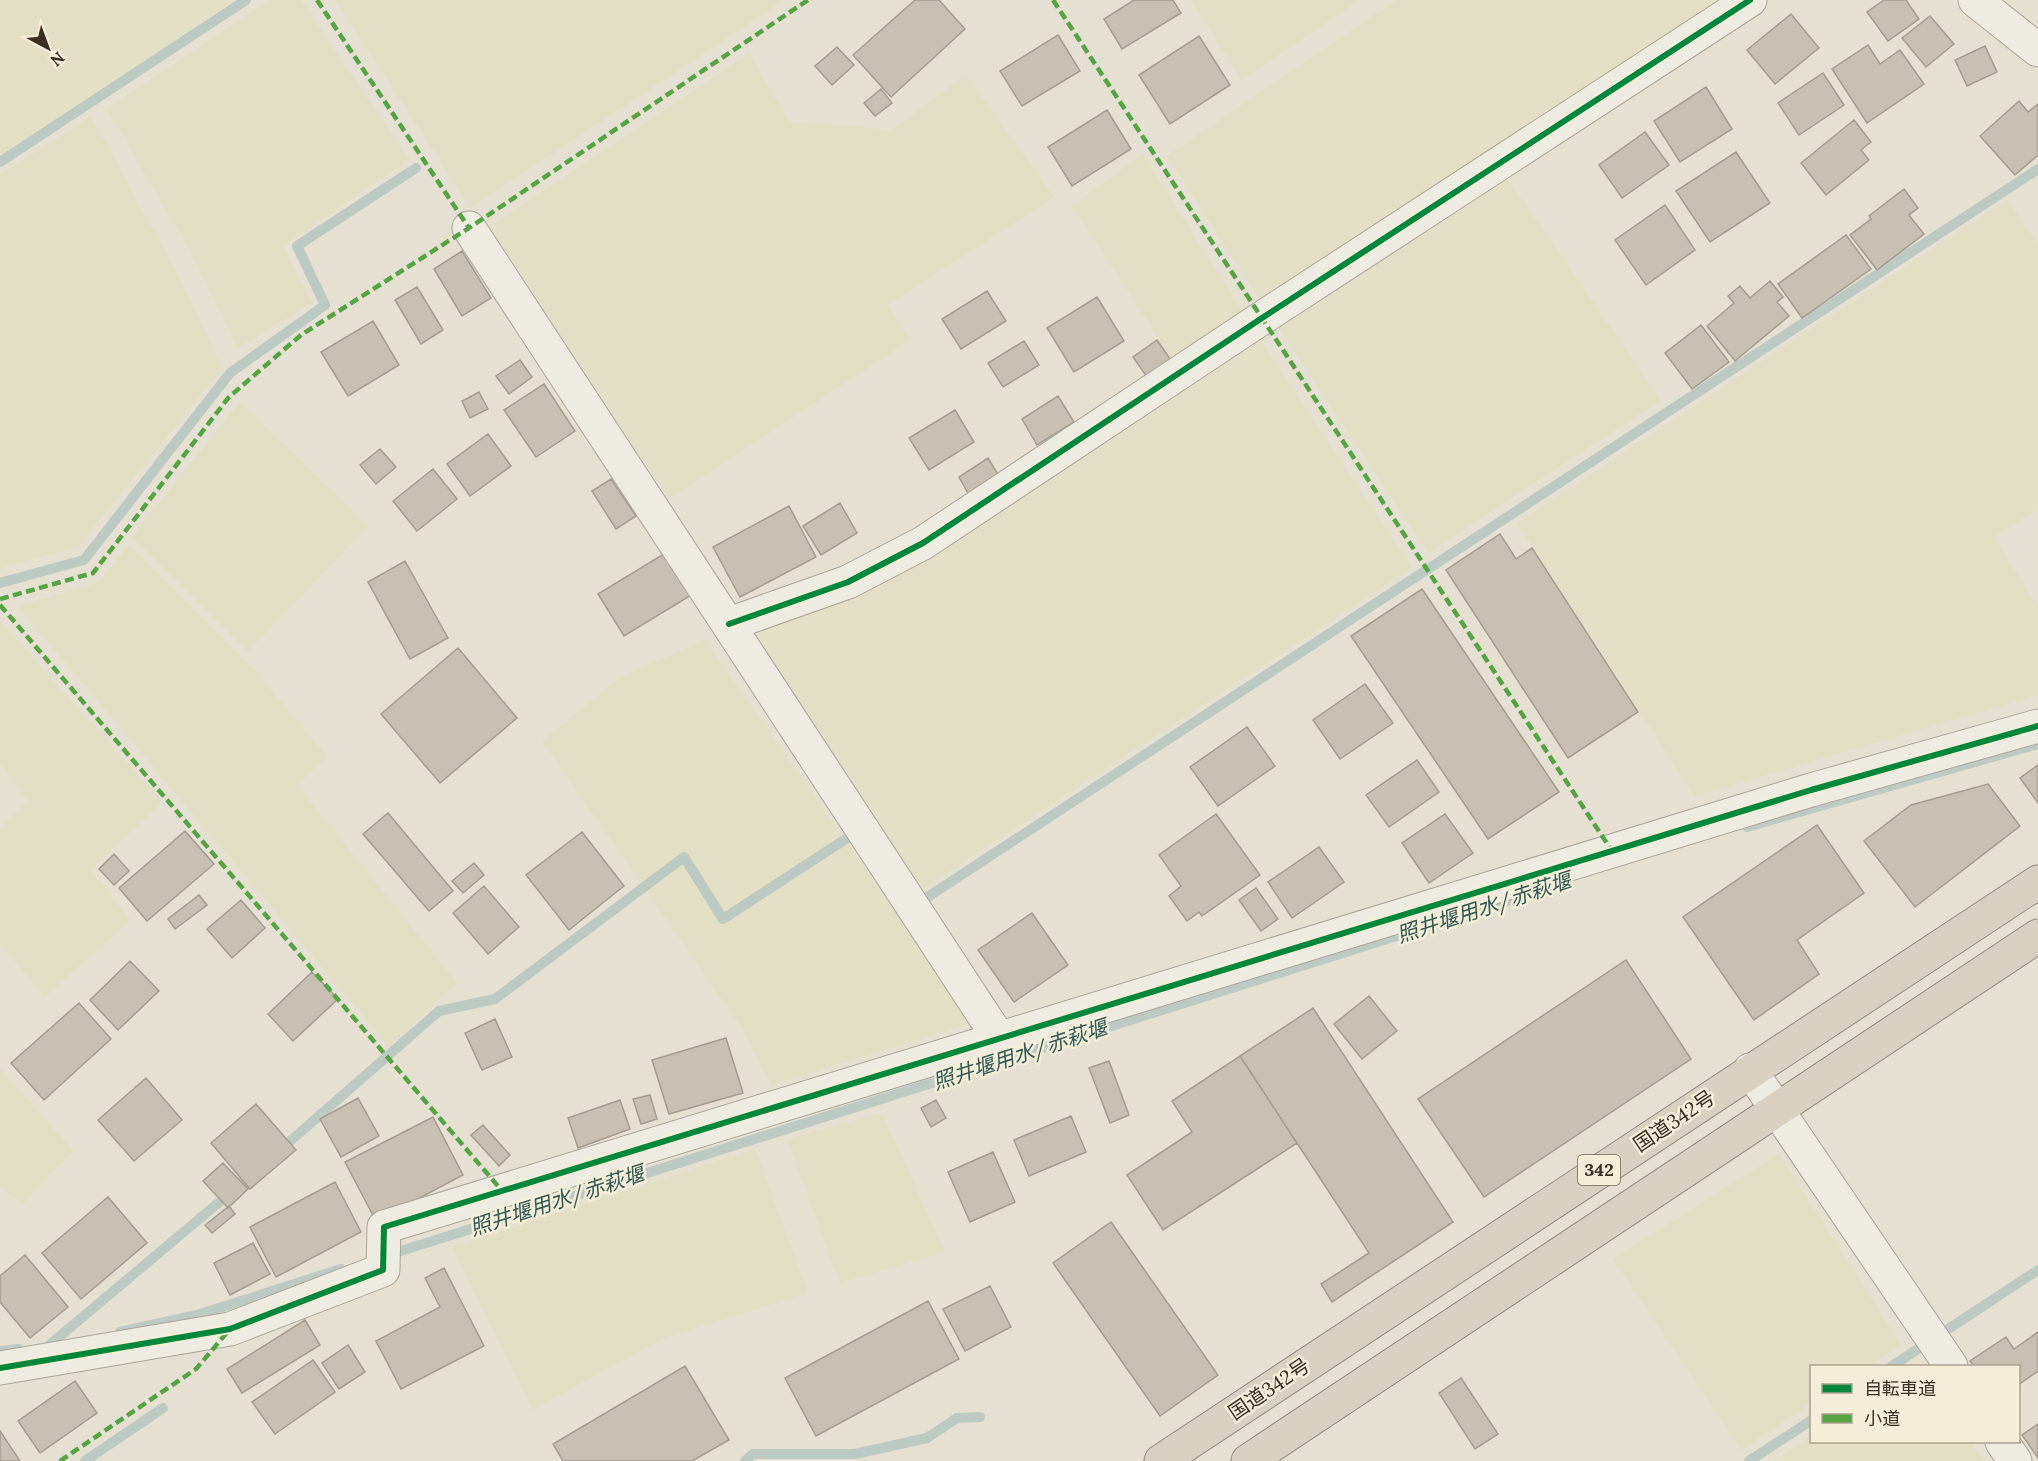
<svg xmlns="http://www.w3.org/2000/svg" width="2038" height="1461" font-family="Lora,'Noto Sans JP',serif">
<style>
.farmland{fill:#e3dfc4}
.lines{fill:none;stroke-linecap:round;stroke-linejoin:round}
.stream{stroke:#bccac3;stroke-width:10}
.building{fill:#c8bfb3;stroke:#a59c91;stroke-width:1.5}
.minor-casing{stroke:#aba59a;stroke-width:35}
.highway-casing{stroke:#908b81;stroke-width:35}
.minor{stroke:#eeebe3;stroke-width:33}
.highway{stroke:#d8d1c2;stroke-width:33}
.quiet{stroke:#54a441;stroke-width:4.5;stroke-dasharray:9 4.5;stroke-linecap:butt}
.cycleway-casing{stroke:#f4eed9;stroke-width:10}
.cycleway{stroke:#00873e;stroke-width:6}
.labels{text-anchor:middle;stroke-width:5;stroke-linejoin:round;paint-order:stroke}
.shield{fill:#f4eed9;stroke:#726859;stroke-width:1.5}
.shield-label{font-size:18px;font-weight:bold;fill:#3a2f22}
.street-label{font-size:20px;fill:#3a2f22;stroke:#f4eed9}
.water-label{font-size:21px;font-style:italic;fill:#325958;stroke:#f4eed9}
</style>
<rect width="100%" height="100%" fill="#e5e0d2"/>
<path class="farmland" d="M0,0H235L0,156Z
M270,0H301L409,160L283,246L313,303L237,348L180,234L107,109Z
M335,0H784L471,208Z
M1192,0H1360L1241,80Z
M1396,0H1718L1260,300L1167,156Z
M749,53L788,121L891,130L966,75L1054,197L888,305L910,340L670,499L485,230Z
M91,116L189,296L222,369L78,547L0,568V175Z
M1142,154L1242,311L1175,363L1072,206Z
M1505,175L1661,400L1429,553L1278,327Z
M2007,199L2038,244V509L1994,537L2038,607V695L1695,796L1517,523Z
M1259,339L1412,568L918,892L750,632Z
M240,402L368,526L248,651L132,537Z
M129,545L255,671L327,756L297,785L457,983L389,1047L18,606L98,583Z
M0,621L163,802L91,869L130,920L45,997L0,944V828L28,801L0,764Z
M705,640L966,1012L963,1026L771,1085L744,1031L542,741L621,677Z
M0,1069L73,1150L22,1205L0,1187Z
M882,1113L945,1252L840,1283L787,1139Z
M755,1149L808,1293L662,1339L532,1410L453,1247Z
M1779,1154L1901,1345L1867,1366H1812L1811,1403L1741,1450L1613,1259Z
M1811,1436L1812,1442H1971L1983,1461H1774Z"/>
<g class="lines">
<path class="stream" d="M0,162L246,0
M0,583L84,560L230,373L325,305L297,246L416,168
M1747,827L2038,744
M914,906L2038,169
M280,1150L439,1011L495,999L684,857L723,919L855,833L858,836
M388,1255L1551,887
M120,1332L197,1315L341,1269
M47,1347L255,1172
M0,1351L19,1349
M1892,1366L2038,1270
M85,1461L163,1408
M745,1461L753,1454H855L927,1438L957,1418L980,1417
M1749,1461L1812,1420"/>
</g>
<path class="building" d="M915,0H939L965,29L891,97L853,55Z
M1134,0H1173L1181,13L1122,49L1104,19Z
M1884,0H1906L1919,19L1888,41L1867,12Z
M1791,14L1819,48L1775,84L1747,50Z
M1930,16L1954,44L1926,67L1902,38Z
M1058,35L1080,71L1022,106L1000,71Z
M1199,36L1230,85L1170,124L1139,75Z
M1868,45L1880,64L1900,50L1924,84L1867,123L1832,69Z
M1985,46L1997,72L1967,86L1955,60Z
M837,47L854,65L832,85L815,66Z
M1823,73L1844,105L1799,135L1778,103Z
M1706,87L1732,129L1680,162L1654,121Z
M881,89L892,103L875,116L864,103Z
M2019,101L2028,112L2038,104V155L2015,175L1980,136Z
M1107,110L1131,149L1072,186L1048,147Z
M1854,120L1871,142L1861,150L1869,160L1826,195L1801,163Z
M1645,132L1669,165L1622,198L1599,165Z
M1736,152L1770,203L1710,242L1676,191Z
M1904,189L1918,208L1909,215L1924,234L1877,270L1850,235L1871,219L1869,216Z
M1665,205L1695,250L1646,285L1615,240Z
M1846,235L1871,269L1802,318L1778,284Z
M462,251L491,298L462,316L434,269Z
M1770,281L1783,297L1777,302L1789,316L1735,361L1707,326L1734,303L1728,296L1740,286L1750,298Z
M417,287L443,330L421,344L395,300Z
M987,291L1006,321L961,349L942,319Z
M1097,297L1124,341L1074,372L1047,328Z
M373,321L399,365L348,396L321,352Z
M1701,325L1729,362L1692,389L1665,353Z
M1157,340L1173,363L1149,380L1133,357Z
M1024,341L1039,365L1003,387L988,363Z
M520,360L532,377L509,394L496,376Z
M544,384L575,431L536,457L504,410Z
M479,392L488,409L470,418L462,401Z
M1058,396L1074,422L1037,445L1022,419Z
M955,410L974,442L929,470L909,438Z
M488,434L511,466L470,496L447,464Z
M380,449L396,467L376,484L360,465Z
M988,458L999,476L969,495L959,477Z
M433,469L457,499L417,531L393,501Z
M611,479L636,516L616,529L592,491Z
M840,503L857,533L821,555L803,526Z
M789,506L816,557L740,597L713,547Z
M1500,534L1516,559L1532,548L1638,712L1568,758L1446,570Z
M667,552L693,594L624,636L598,594Z
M405,561L448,638L410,659L368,582Z
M1422,589L1559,792L1488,839L1351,636Z
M458,648L517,718L440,783L381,714Z
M1365,684L1393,723L1340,759L1313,720Z
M1247,727L1275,766L1218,806L1190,767Z
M1417,760L1439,792L1389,827L1366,795Z
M2038,765V803L2020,778Z
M1988,784L2020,826L1915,907L1864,841L1911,805Z
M388,813L453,891L429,911L363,834Z
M1216,814L1260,875L1202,916L1199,912L1187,921L1169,896L1181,886L1159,855Z
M1445,814L1473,853L1429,883L1402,843Z
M1817,825L1864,893L1797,940L1819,974L1754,1020L1683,917Z
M185,831L214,864L147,921L119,888Z
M582,832L624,886L569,930L526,875Z
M1319,847L1344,882L1292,918L1268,882Z
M114,854L129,871L114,885L99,869Z
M474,863L484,875L463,893L452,881Z
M484,886L519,927L488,954L453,913Z
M1256,888L1278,919L1261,931L1239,900Z
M199,895L207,905L175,929L168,919Z
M241,900L265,928L232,958L207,929Z
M1032,913L1068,965L1014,1002L978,950Z
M1626,960L1691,1059L1484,1197L1418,1099Z
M130,961L159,991L118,1030L90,1000Z
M312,972L338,999L293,1041L268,1014Z
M1369,996L1397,1031L1362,1059L1334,1024Z
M79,1003L111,1039L44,1100L11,1063Z
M1313,1008L1453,1222L1332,1302L1321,1284L1369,1253L1240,1056Z
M495,1019L512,1057L482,1070L465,1033Z
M726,1038L743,1093L669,1114L652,1060Z
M1240,1056L1297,1143L1163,1230L1127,1175L1192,1132L1172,1101Z
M1109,1061L1129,1115L1110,1123L1089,1068Z
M146,1078L182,1120L134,1161L98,1120Z
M650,1095L657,1119L641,1124L633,1099Z
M358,1098L379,1136L341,1157L320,1119Z
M620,1100L630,1129L578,1148L568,1118Z
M936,1100L946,1118L931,1127L921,1108Z
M256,1104L296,1150L250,1189L211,1143Z
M1071,1116L1086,1152L1029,1176L1014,1140Z
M433,1117L463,1175L376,1221L345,1162Z
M483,1125L510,1155L499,1166L471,1135Z
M993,1152L1015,1202L970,1222L948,1172Z
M223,1163L248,1189L228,1208L203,1181Z
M335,1182L361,1232L276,1277L250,1227Z
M108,1197L147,1243L81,1299L42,1253Z
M229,1206L235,1214L212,1233L205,1225Z
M1111,1222L1218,1375L1160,1416L1053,1263Z
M253,1243L270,1274L230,1295L214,1263Z
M25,1255L68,1307L30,1338L0,1302V1276Z
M444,1268L484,1346L401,1389L376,1341L440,1307L425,1278Z
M990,1286L1011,1327L965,1351L943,1309Z
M928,1301L959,1359L816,1436L785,1378Z
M305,1320L320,1345L242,1393L227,1369Z
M2038,1332V1371L2018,1385V1366H1974L1970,1361L2006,1337L2014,1349Z
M348,1345L365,1372L339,1389L322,1363Z
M313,1360L335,1392L275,1434L252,1402Z
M685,1366L729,1440L692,1461H563L553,1444Z
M1461,1378L1498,1434L1475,1449L1439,1393Z
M75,1381L97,1413L40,1453L18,1421Z
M2038,1424V1458L2022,1435Z
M0,1431L20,1461H0Z"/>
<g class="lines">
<defs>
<path id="minor" d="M1975,0L2038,50
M469,228L998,1037
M729,624L848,582L923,543L1262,318L1750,0
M1750,1070L1951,1366
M0,1368L230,1329L383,1270L384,1227L1811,790L2038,726
M2002,1442L2015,1461"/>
<path id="highway" d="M1161,1461L2038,882
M1248,1461L2038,936"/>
</defs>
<use href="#minor" class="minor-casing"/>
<use href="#highway" class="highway-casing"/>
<use href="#minor" class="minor"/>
<use href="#highway" class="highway"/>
<path class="quiet" d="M317,0L469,228
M1053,0L1612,851
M0,599L93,573L229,397L301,335L469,228L808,0
M0,605L503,1192
M60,1461L196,1369L230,1329"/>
<defs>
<path id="cycleway" d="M729,624L848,582L923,543L1262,318L1750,0
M0,1368L230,1329L383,1270L384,1227L1811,790L2038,726"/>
</defs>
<use href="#cycleway" class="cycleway-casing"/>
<use href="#cycleway" class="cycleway"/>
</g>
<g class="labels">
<rect class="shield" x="1578" y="1155" width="42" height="30" rx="4.5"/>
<g class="shield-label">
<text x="1599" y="1176">342</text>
</g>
<g class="street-label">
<text transform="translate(1674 1121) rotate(-34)" y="7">国道342号</text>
<text transform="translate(1269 1389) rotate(-34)" y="7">国道342号</text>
</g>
<g class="water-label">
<text transform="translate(1484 908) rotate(-18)" y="7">照井堰用水/赤萩堰</text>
<text transform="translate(1020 1055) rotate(-18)" y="7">照井堰用水/赤萩堰</text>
<text transform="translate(557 1201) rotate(-18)" y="7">照井堰用水/赤萩堰</text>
</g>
</g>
<rect x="1810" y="1365" width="210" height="78" fill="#f4eed9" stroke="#aaa290" stroke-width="1.5"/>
<rect x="1822" y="1384" width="30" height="9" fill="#00873e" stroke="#aaa290" stroke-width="1.5"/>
<text x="1864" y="1395" font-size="18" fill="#3a2f22">自転車道</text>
<rect x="1822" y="1414" width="30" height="9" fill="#54a441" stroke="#aaa290" stroke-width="1.5"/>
<text x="1864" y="1425" font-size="18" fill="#3a2f22">小道</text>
<g transform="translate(48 48) rotate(139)" stroke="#f4eed9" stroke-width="4.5" paint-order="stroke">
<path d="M0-4.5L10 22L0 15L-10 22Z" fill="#3a2f22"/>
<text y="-9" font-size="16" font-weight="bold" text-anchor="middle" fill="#3a2f22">N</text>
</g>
</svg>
